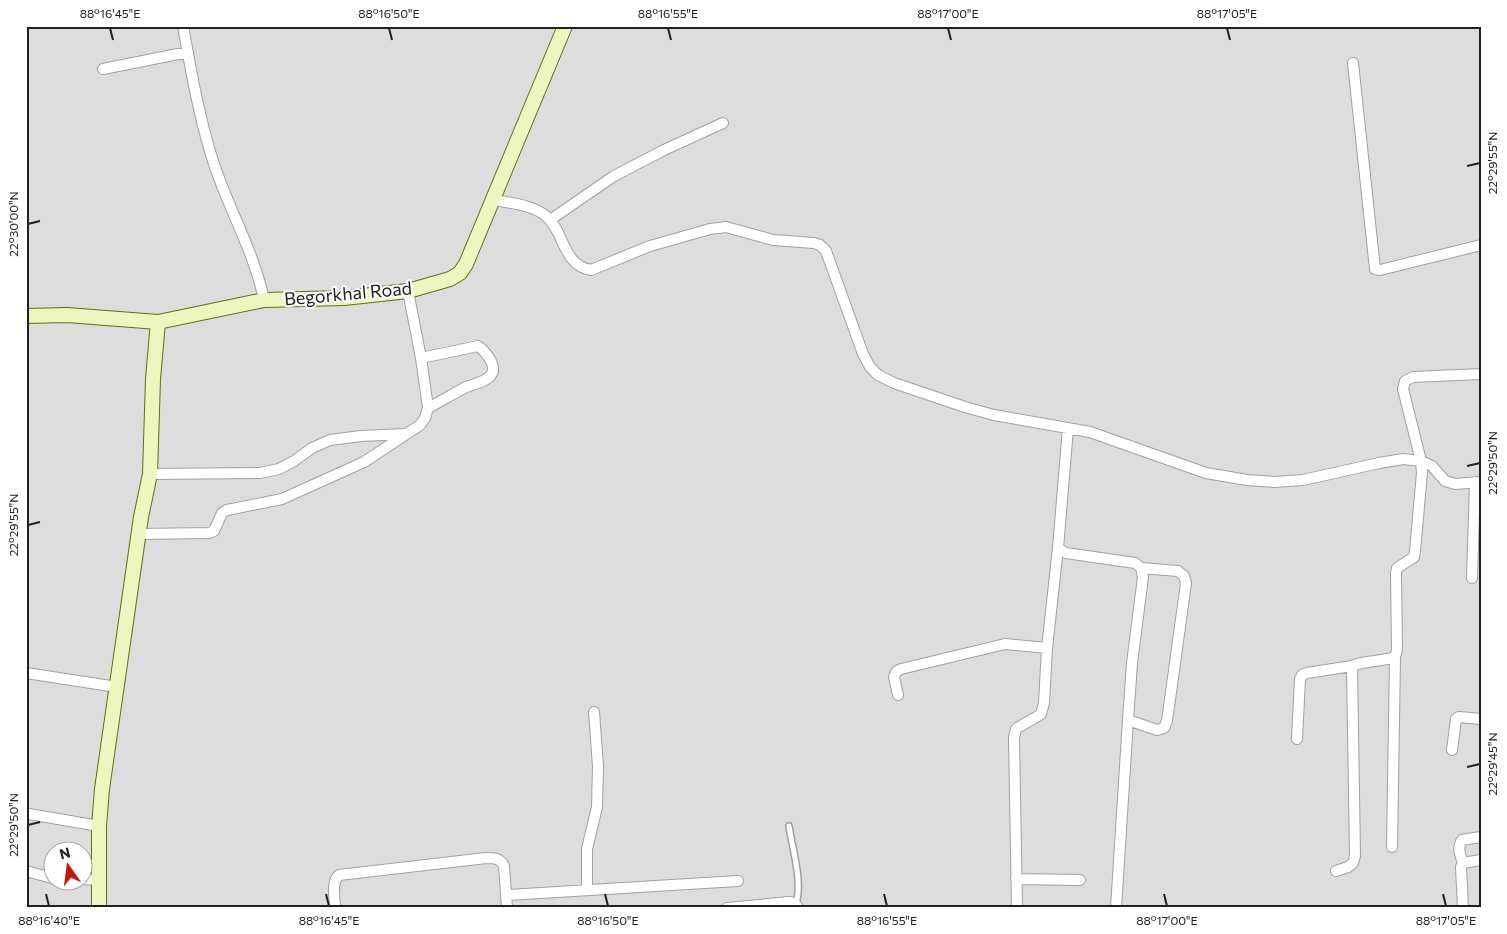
<svg xmlns="http://www.w3.org/2000/svg" width="1507" height="934" font-family="Commissioner,sans-serif">
<style>
.residential{fill:#dedddd;fill-rule:evenodd}
.lines{fill:none;stroke-linecap:round;stroke-linejoin:round}
.lane-casing{stroke:#a1a1a1;stroke-width:8}
.street-casing{stroke:#a1a1a1;stroke-width:12}
.secondary-casing{stroke:#5f700d;stroke-width:16}
.lane{stroke:#fff;stroke-width:5}
.street{stroke:#fff;stroke-width:10}
.secondary{stroke:#eff5bf;stroke-width:14}
.ticks{fill:none;stroke:#202020;stroke-width:2}
.labels{text-anchor:middle;stroke-width:4;stroke-linejoin:round;paint-order:stroke}
.street-label{font-size:18px;fill:#202020;stroke:#fff}
.neatline{fill:none;stroke:#202020;stroke-width:2}
.ticks-label{font-size:12px;text-anchor:middle;fill:#202020}
</style>
<rect width="100%" height="100%" fill="#efede7"/>
<path class="residential" d="M26,26H1481V908H26ZM52,852H82V882H52Z"/>
<g class="lines">
<defs>
<path id="lane" d="M789,826C792,847 803,883 796,903"/>
<path id="street" d="M183,26C191,71 199,117 213,161C228,208 254,251 264,300
M1353,63L1375,269L1380,270L1481,245
M103,69L188,52
M494,200C510,203 533,205 546,216C565,232 562,265 591,270L650,246L710,229L726,227L773,240L814,243L820,245L826,251L863,354L870,367L878,375L894,383L965,407L994,415L1090,432L1206,473L1247,480L1274,482L1303,480L1379,463L1403,459L1421,461L1432,466L1445,481L1455,484L1481,482
M550,220L614,176L664,150L723,123
M421,358L478,346C485,351 498,366 491,375C486,382 474,384 466,387C453,394 441,401 428,408
M1068,428L1058,548L1066,553L1135,563L1141,568L1143,577L1132,663L1128,720L1116,908
M150,474L260,473L279,469L294,461L312,448L330,440L361,436L405,434
M139,534L209,533L214,531L222,513L227,510L282,499L364,462L420,425L425,418L428,408L421,358L408,291
M1472,578L1475,482
M26,673L117,687
M898,695L894,677L896,672L901,669L1005,644L1047,648
M1128,720L1157,730L1164,728L1167,721L1186,583L1184,576L1178,571L1141,568
M1297,739L1300,679L1302,675L1307,673L1352,666
M1452,750L1456,719L1459,717L1481,719
M29,814L99,826
M1392,847L1395,657
M1463,863C1460,855 1457,847 1462,840L1481,837
M26,871L52,878
M1336,871L1348,867L1353,863L1355,856L1352,666C1365,660 1381,662 1395,657L1397,650L1396,573L1397,568L1414,557L1415,551L1422,473L1421,461L1403,389L1405,381L1413,377L1481,374
M82,879L99,880
M1016,879L1080,880
M587,890V849L597,807L598,766L594,712
M507,895L738,881
M335,908C335,898 331,882 339,875L486,858C495,858 500,858 504,866L507,908
M727,908L789,902L795,903L798,908
M1017,908L1014,738L1016,729C1024,723 1033,720 1041,714L1044,703L1047,648L1058,548
M1463,908L1461,867L1463,863L1481,860"/>
<path id="secondary" d="M26,316L67,315L158,322L264,300L344,298L408,291L450,279L460,273L466,264L565,26
M99,908V826L102,789L141,517L150,474L153,379L158,322"/>
</defs>
<use href="#lane" class="lane-casing"/>
<use href="#street" class="street-casing"/>
<use href="#secondary" class="secondary-casing"/>
<use href="#lane" class="lane"/>
<use href="#street" class="street"/>
<use href="#secondary" class="secondary"/>
</g>
<path class="ticks" d="M110,28L113,40M389,28L392,40M668,28L671,40M948,28L951,40M1227,28L1230,40M1467,166L1480,163M28,224L40,221M1467,466L1480,463M28,525L40,522M1467,767L1480,764M28,825L40,822M46,894L49,906M326,894L329,906M605,894L608,906M884,894L887,906M1164,894L1167,906M1443,894L1446,906"/>
<g class="labels">
<g class="street-label">
<text transform="translate(348 294) rotate(-5)" y="6">Begorkhal Road</text>
</g>
</g>
<rect width="1507" height="934" fill="none" stroke="#ffffff" stroke-width="55"/>
<g transform="translate(68 866) rotate(346)"><circle r="24" fill="#ffffff" stroke="#a6a6a6"/>
<path d="M0-4L9 19L0 12L-9 19Z" fill="#c0190f"/>
<text y="-8" font-size="14" font-weight="bold" text-anchor="middle" fill="#202020">N</text>
</g>
<rect x="28" y="28" width="1452" height="878" class="neatline"/>
<g class="ticks-label">
<text x="110" y="18">88°16'45"E</text>
<text x="389" y="18">88°16'50"E</text>
<text x="668" y="18">88°16'55"E</text>
<text x="948" y="18">88°17'00"E</text>
<text x="1227" y="18">88°17'05"E</text>
<text transform="translate(1493 163) rotate(-90)" y="4">22°29'55"N</text>
<text transform="translate(14 224) rotate(-90)" y="4">22°30'00"N</text>
<text transform="translate(1493 463) rotate(-90)" y="4">22°29'50"N</text>
<text transform="translate(14 525) rotate(-90)" y="4">22°29'55"N</text>
<text transform="translate(1493 764) rotate(-90)" y="4">22°29'45"N</text>
<text transform="translate(14 825) rotate(-90)" y="4">22°29'50"N</text>
<text x="49" y="925">88°16'40"E</text>
<text x="329" y="925">88°16'45"E</text>
<text x="608" y="925">88°16'50"E</text>
<text x="887" y="925">88°16'55"E</text>
<text x="1167" y="925">88°17'00"E</text>
<text x="1446" y="925">88°17'05"E</text>
</g>
</svg>
